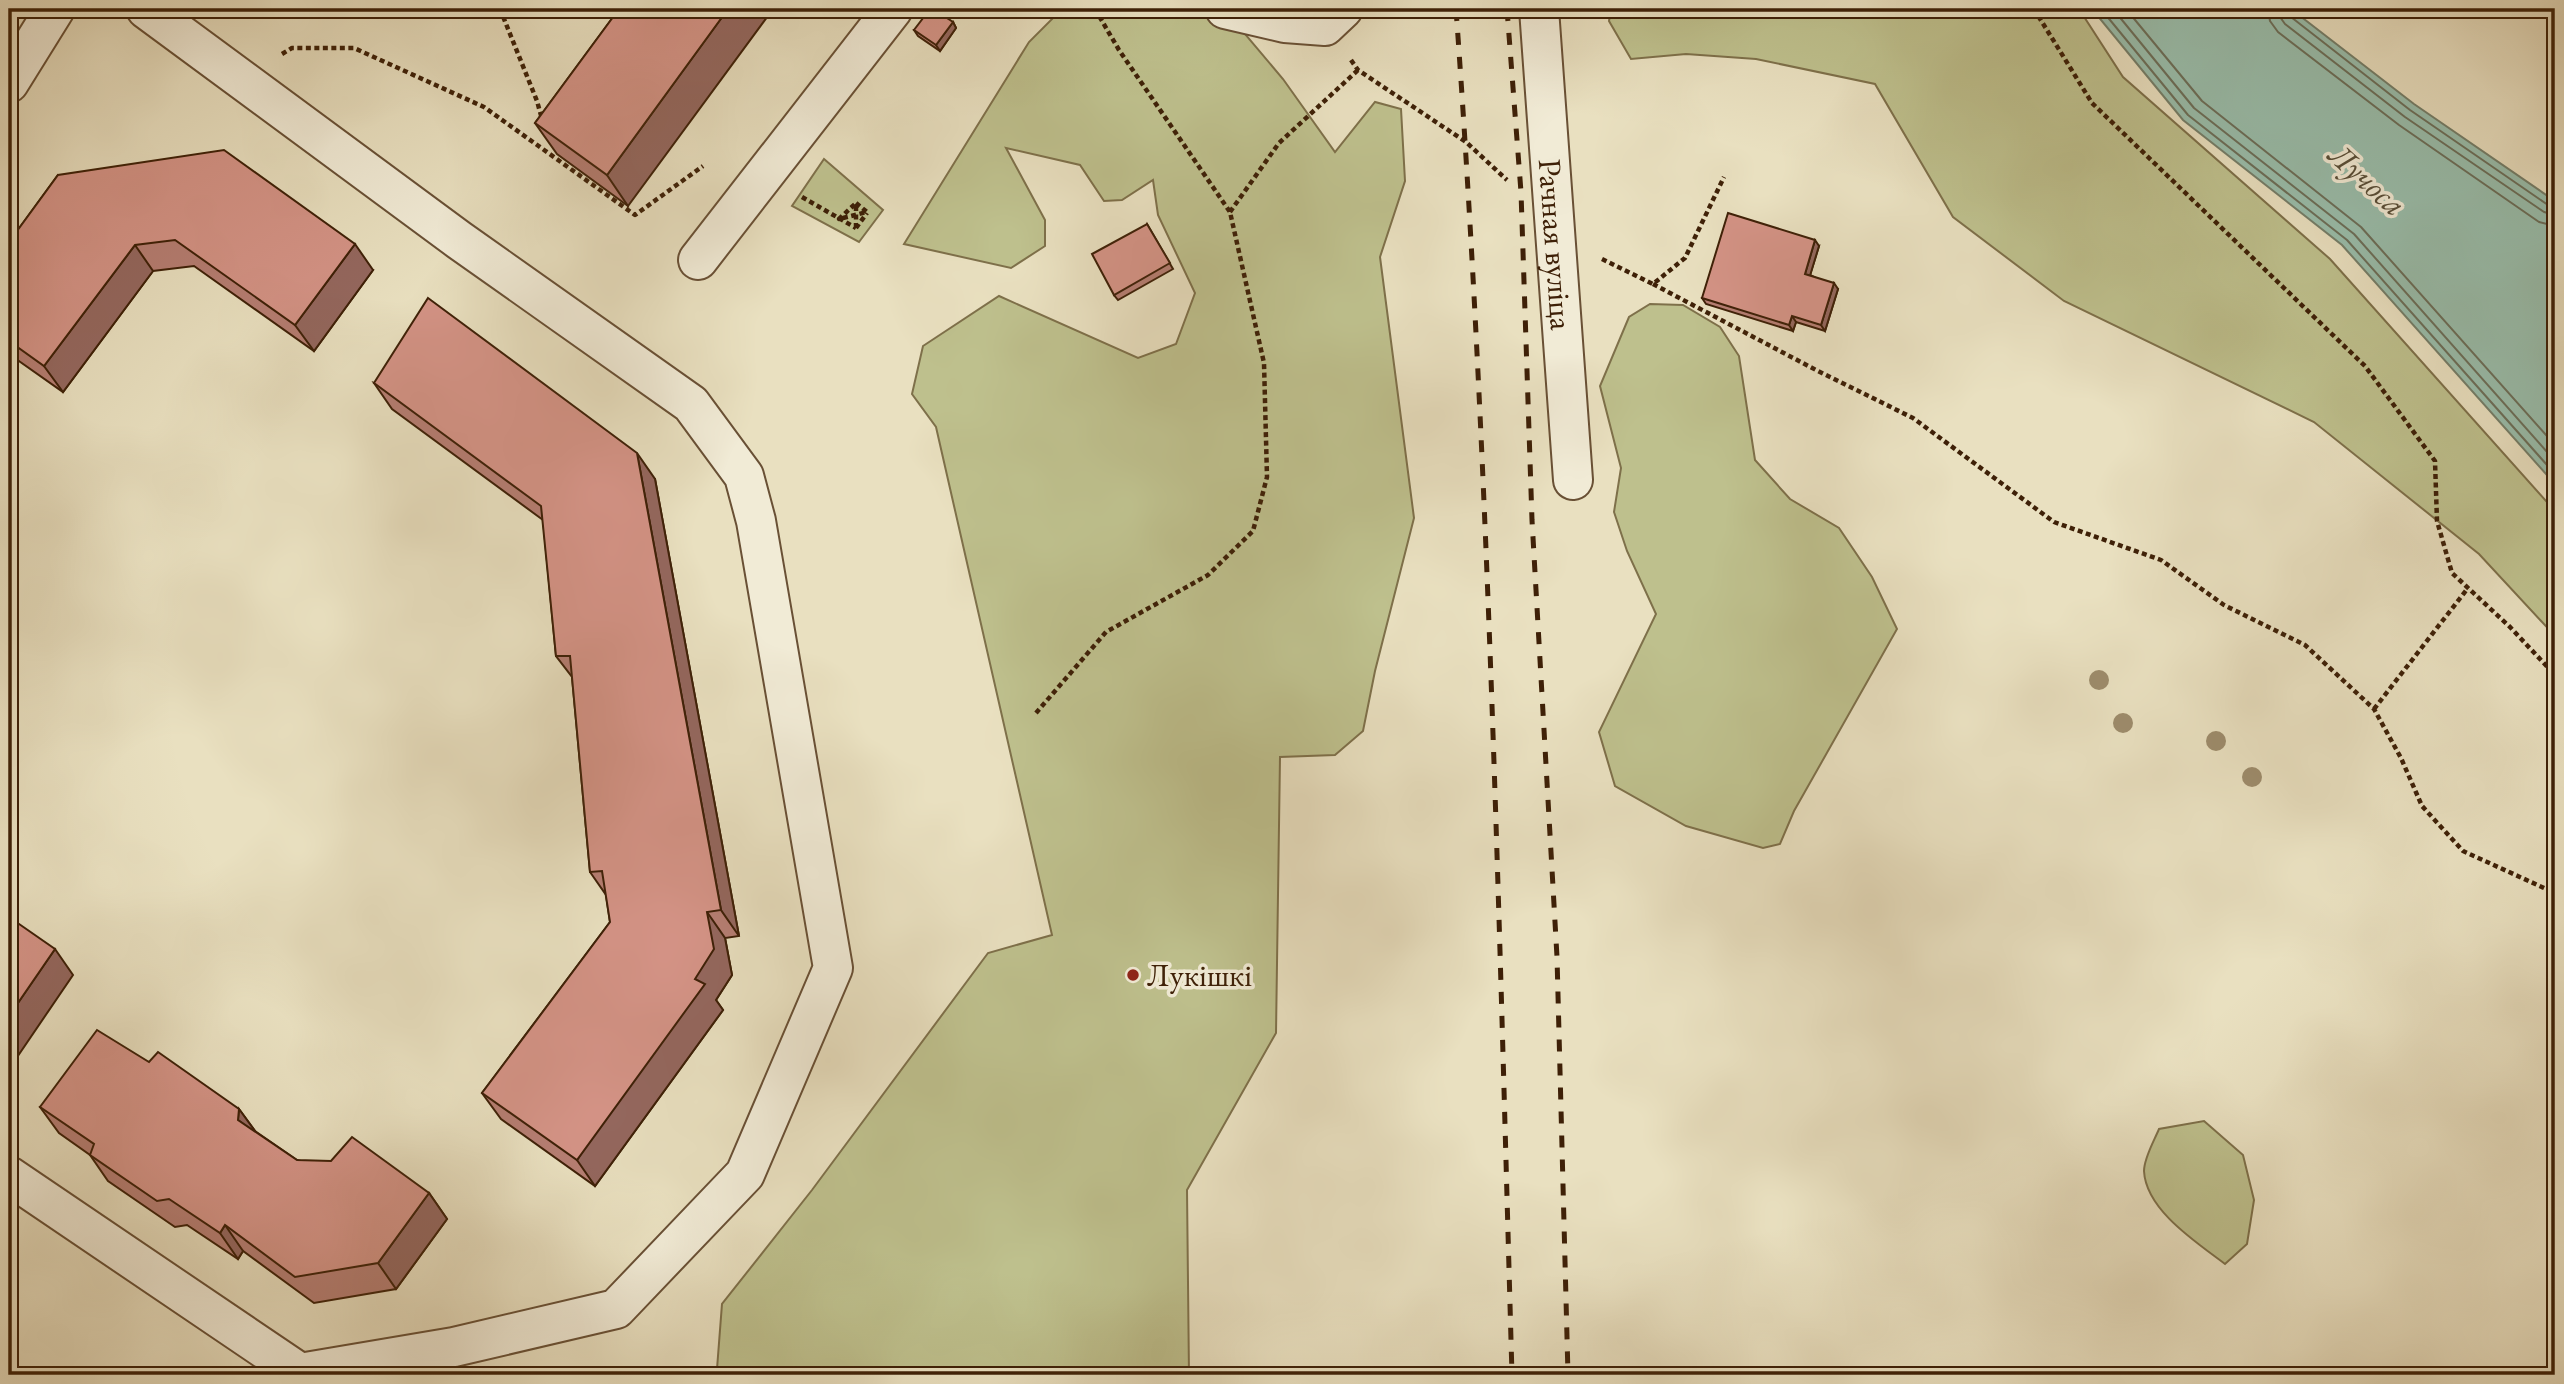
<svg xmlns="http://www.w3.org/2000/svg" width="2564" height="1384" font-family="'EB Garamond',serif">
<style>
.green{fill:#bec08d;stroke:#7e704a;stroke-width:2}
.water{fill:#99beac;stroke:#757f6a;stroke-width:2}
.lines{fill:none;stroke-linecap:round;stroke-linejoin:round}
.shore{stroke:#6c6f5a;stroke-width:2}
.minor-casing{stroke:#695035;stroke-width:42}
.path{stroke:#3e2007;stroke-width:4.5;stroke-dasharray:5 3.5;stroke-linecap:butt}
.minor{stroke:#f1ebd6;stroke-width:38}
.rail{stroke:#3e2007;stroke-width:5;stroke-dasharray:12 12;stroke-linecap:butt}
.tree{fill:#9d8c6c}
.wall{fill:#b67e73;stroke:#3e2007;stroke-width:2}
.shaded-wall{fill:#94675e;stroke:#3e2007;stroke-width:2}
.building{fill:#d49386;stroke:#3e2007;stroke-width:2}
.poi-dot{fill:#8f2418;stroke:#f1ebd6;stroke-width:2.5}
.labels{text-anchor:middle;stroke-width:7;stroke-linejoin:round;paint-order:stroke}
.street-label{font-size:32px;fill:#3e2007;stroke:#f1ebd6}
.poi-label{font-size:32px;fill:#3e2007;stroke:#f1ebd6;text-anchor:start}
.water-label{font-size:33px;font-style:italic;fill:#594f39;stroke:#f1ebd6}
</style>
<rect width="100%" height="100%" fill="#e9e0c0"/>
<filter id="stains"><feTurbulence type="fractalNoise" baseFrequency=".00286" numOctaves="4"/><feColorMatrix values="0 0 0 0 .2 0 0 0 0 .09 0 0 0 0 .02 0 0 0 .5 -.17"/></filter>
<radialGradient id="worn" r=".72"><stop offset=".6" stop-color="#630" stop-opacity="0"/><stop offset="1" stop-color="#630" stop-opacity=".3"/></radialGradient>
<path class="green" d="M1062,9H1224L1283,79L1335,152L1375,102L1401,109L1405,181L1380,257L1414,518L1375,671L1363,731L1335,755L1280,757L1276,1033L1187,1190L1189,1375H750L717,1369L722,1304L812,1190L988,953L1052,935L936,427L912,394L923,346L999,296L1138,358L1176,344L1195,293L1158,215L1153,180L1122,200L1104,201L1080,165L1006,148L1045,220V246L1011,268L904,244L1029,42Z
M1611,9H2079L2123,77L2330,259L2555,511V636L2479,554L2314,422L2064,301L1953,217L1875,84L1756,59L1686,54L1631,59L1609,21Z
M824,159L883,210L859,242L792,206Z
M1650,304L1683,305L1720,327L1739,356L1755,460L1790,499L1839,528L1872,577L1897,629L1794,811L1780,844L1763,848L1686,826L1615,786L1599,732L1656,614L1627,551L1614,512L1621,468L1600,386L1629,317Z
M2204,1121L2243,1155L2254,1200L2247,1244L2225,1264C2196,1242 2146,1210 2144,1171C2144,1158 2154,1141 2159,1129Z"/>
<path class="water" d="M2092,9H2291L2414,104L2555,201V484L2342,245L2183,120Z"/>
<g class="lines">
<path class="shore" d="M2101,9L2188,115L2347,240L2555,474
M2113,9L2194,108L2354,234L2555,461
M2126,9L2202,101L2361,227L2555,445
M2268,9L2270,21L2278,32L2399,125L2539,222L2555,226
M2279,9L2280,17L2285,24L2405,117L2544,212L2555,215
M2288,9L2291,17L2410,110L2548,205L2555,206"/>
<defs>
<g id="minor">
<path d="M1225,9L1285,23L1325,26L1343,9"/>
<path id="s1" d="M1539,9L1573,480"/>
<path d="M9,83L55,9"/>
<path d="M698,260L893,9"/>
<path d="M9,1176L300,1373L454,1347L616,1309L745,1174L833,968L756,521L744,476L691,404L459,240L146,9"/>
</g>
</defs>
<use href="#minor" class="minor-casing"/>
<path class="path" d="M500,9L537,101L542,119
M2034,9L2092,103L2365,366L2435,461L2437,521L2452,573L2510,627L2555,675
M282,54L292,48H354L484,107L635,215L703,166
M1351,60L1358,70L1466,142L1507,180
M802,197L856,228
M856,203L867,212L839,219Z
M1230,212L1279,143L1358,70
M856,228V204
M856,228L867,213
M1602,259L1653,284L1685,258L1724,177
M1653,284L1816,370L1913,418L2054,522L2161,560L2224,605L2305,645L2374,709L2401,758L2422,806L2463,851L2555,893
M2374,709L2468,588
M1036,713L1106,632L1208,575L1253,531L1267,477L1264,363L1230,212L1119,50L1095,9"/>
<use href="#minor" class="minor"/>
<path class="rail" d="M1456,9C1489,463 1499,920 1512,1375
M1507,9L1521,192L1532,520L1557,957L1568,1375"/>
</g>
<g class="tree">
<circle cx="2099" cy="680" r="10"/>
<circle cx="2123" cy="723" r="10"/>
<circle cx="2216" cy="741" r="10"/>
<circle cx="2252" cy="777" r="10"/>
</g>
<path class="wall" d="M619,9L628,206L557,154L535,123Z
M953,22L956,28L940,51L918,36L914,30Z
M58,175L373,270L314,351L194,266L153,271L63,392L9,354V242Z
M1147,224L1173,269L1118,300L1114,295Z
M1819,246L1810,275L1838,289L1825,331L1796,322L1793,331L1706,304L1702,298Z
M374,383L655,479L739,936L725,938L732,975L716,1000L723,1010L595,1186L501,1119L482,1093L610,922L606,895L590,872L572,677L556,656L543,520L392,409Z
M149,1062L239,1109L255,1131L297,1160L429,1193L447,1219L396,1289L314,1303L243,1251L238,1259L187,1225L175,1227L108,1181L90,1155L59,1133L40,1107Z"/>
<path class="shaded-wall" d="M728,9H773L628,206L607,175Z
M953,22L956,28L940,51L936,45Z
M1815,240L1819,246L1809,279L1805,274Z
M355,244L373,270L314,351L295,325Z
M135,245L153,271L63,392L44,366Z
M1834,283L1838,289L1825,331L1821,325Z
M1792,316L1796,322L1793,331L1789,325Z
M637,453L655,479L739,936L721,910Z
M707,912L725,938L732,975L716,1000L723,1010L595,1186L577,1160L695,979Z
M55,949L73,975L9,1069V1016Z
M239,1109L258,1135L238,1120Z
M429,1193L447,1219L396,1289L378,1263Z
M225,1225L243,1251L238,1259L220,1233Z"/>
<path class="building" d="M619,9H728L607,175L535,123Z
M930,9H933L953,22L936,45L914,30Z
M224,150L355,244L295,325L175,240L135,245L44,366L9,341V242L58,175Z
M1728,213L1815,240L1805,274L1834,283L1821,325L1792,316L1789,325L1702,298Z
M1147,224L1170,263L1114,295L1092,254Z
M428,298L637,453L721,910L707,912L714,949L695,979L705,984L577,1160L482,1093L610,922L602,871L590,872L570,656H556L541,506L374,383Z
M9,917L55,949L9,1016Z
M97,1030L149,1062L158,1052L239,1109L238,1120L297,1160L331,1161L352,1137L429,1193L378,1263L295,1277L225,1225L220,1233L169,1199L157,1201L90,1155L94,1144L40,1107Z"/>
<circle class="poi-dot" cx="1133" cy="975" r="7"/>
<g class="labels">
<g class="street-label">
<text dy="11" stroke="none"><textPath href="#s1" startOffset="236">Рачная вуліца</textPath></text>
</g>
<g class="poi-label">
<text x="1147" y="986">Лукішкі</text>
</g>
<g class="water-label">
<text transform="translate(2368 179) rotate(42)" y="12">Лучоса</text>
</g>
</g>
<rect width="2564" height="1384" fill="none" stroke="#e9e0c0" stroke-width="35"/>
<rect x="10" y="10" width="2543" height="1363" fill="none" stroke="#3e2007" stroke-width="3.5"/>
<rect x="18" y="18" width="2529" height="1349" fill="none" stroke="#3e2007" stroke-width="2"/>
<rect width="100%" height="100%" filter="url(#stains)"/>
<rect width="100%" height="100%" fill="url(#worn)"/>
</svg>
